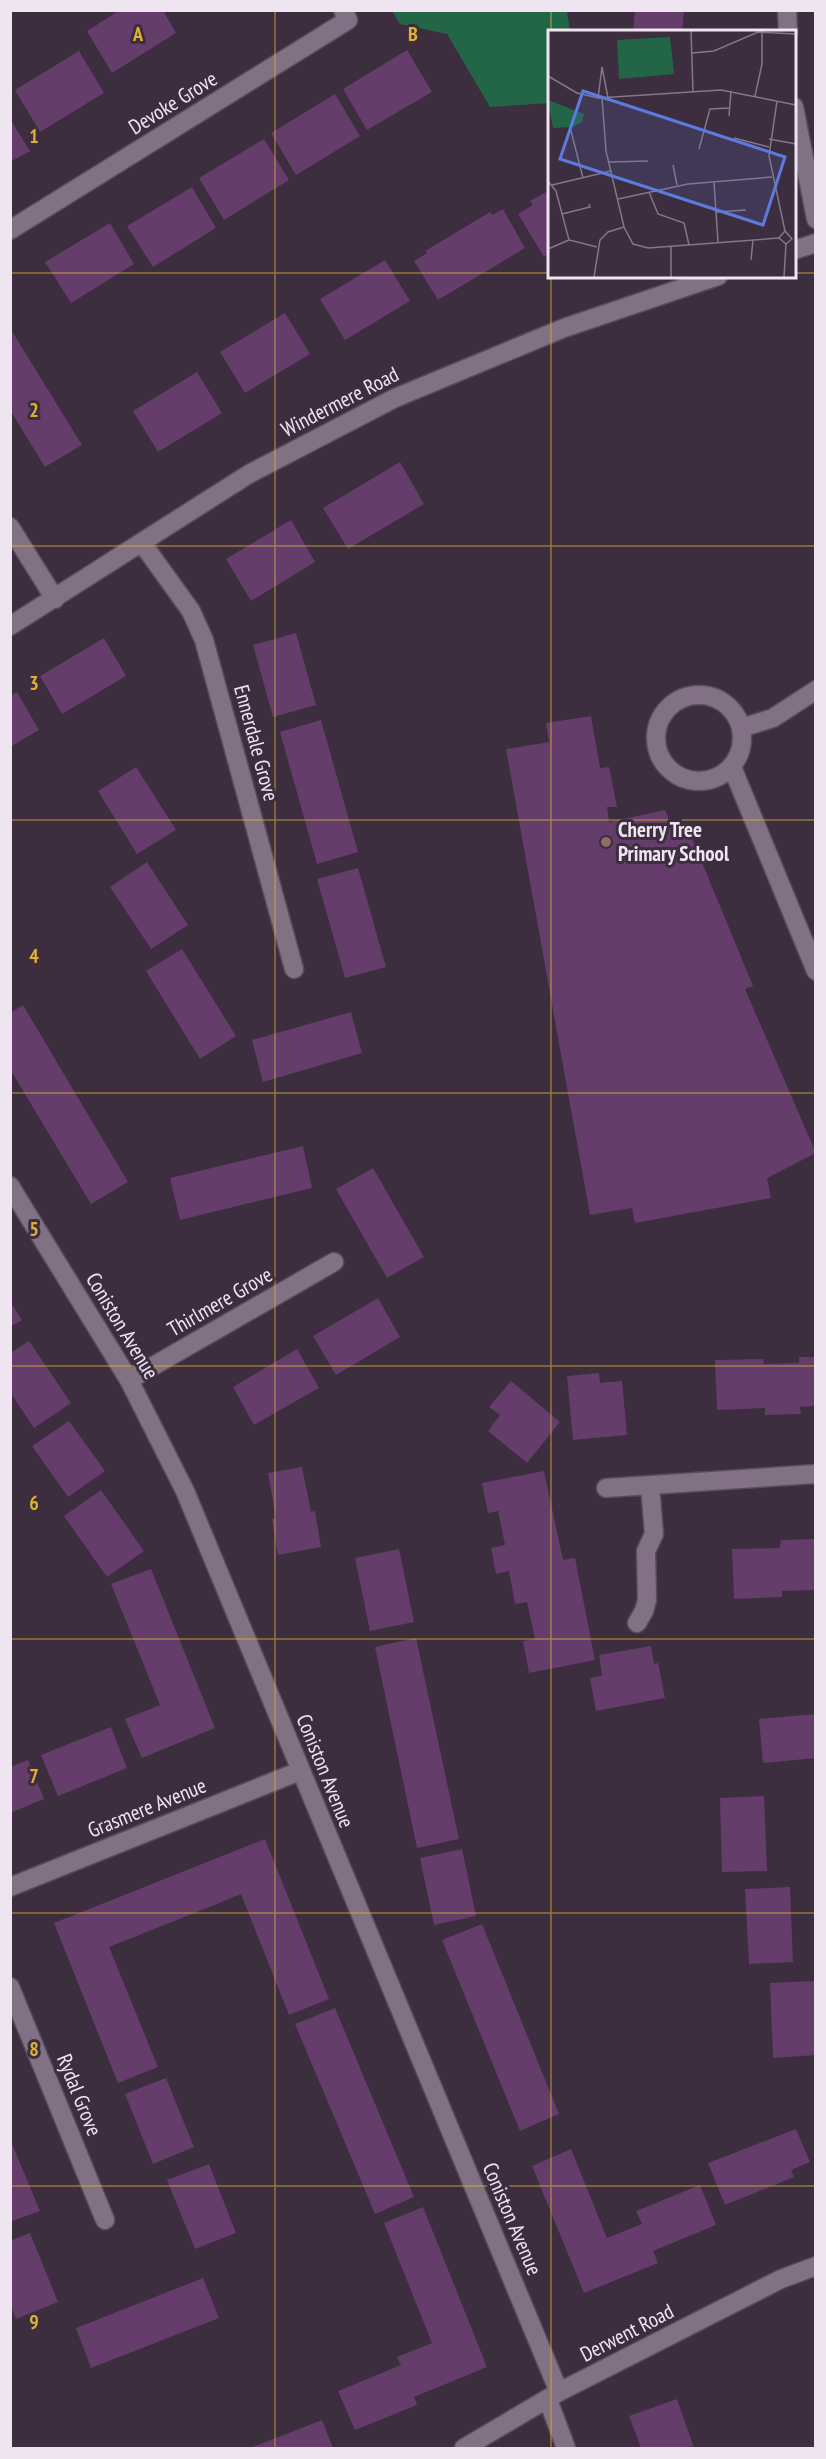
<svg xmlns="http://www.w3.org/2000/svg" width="826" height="2459" font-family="'PT Sans Narrow',sans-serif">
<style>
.green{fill:#226647}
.building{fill:#643d6b}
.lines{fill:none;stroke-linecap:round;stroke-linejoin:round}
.minor-casing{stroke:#584b5a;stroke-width:21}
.minor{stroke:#827085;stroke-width:18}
.grid{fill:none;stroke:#e0b034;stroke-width:1.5;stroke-opacity:0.55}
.education-dot{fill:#8d6e63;stroke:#3c2d3f;stroke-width:2}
.labels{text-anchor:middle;stroke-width:6;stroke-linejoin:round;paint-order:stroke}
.street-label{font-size:21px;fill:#efe5f1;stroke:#3c2d3f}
.poi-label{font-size:21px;font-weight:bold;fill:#efe5f1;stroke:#3c2d3f;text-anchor:start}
.inset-road{fill:none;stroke:#847786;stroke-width:1.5}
.view{fill:#5c7be0;fill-opacity:0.15;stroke:#5c7be0;stroke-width:3}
.inset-edge{fill:none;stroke:#efe5f1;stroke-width:3}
.grid-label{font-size:20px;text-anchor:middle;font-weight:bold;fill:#e0b034;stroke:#3c2d3f;stroke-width:6;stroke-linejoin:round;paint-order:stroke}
</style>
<rect width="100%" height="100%" fill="#3c2d3f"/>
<path class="green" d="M392,11H567L570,31L550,32V103L490,107L447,34L400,24Z"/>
<path class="building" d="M163,10L176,33L112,73L87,31L120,10Z
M635,10L684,11L682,32H633Z
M407,50L432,92L367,130L343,89Z
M79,51L104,93L40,132L15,90Z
M335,94L360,136L296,175L271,133Z
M10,119L30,151L10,162Z
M264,139L289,180L224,220L199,178Z
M192,187L216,228L153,267L127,226Z
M550,190V253L544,257L518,214L533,205L530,201Z
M503,209L525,248L438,300L414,261L427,253L425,251L490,212L492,215Z
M110,223L134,264L71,303L45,262Z
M385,260L410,301L345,340L320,299Z
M285,313L310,354L245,393L220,352Z
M10,328L82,445L45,467L10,410Z
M197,372L222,413L158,452L133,411Z
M400,462L424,504L348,549L323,508Z
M291,520L315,562L251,601L226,559Z
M296,633L316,705L273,717L253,645Z
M104,638L126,676L62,714L40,676Z
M17,692L39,730L10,747V696Z
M591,716L600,768L609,767L617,807H607L609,822L665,810L675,833L687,826L753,986L745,989L816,1153L767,1178L771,1198L635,1223L632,1208L590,1215L506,749L549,742L546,723Z
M321,720L358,852L317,864L280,732Z
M136,767L176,830L137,854L98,791Z
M147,862L188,925L151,949L110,887Z
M358,868L386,967L345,978L317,879Z
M182,949L236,1036L200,1059L146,971Z
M23,1005L128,1182L91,1204L10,1069V1013Z
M351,1012L362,1053L263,1082L252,1040Z
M303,1146L312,1188L180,1220L170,1178Z
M373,1168L424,1257L387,1278L336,1189Z
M378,1298L400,1337L336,1375L313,1336Z
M10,1301L22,1320L10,1327Z
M29,1341L71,1403L34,1428L10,1392V1353Z
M297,1349L319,1388L254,1425L233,1387Z
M799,1357H816V1406L800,1407L801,1414L765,1415V1408L717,1410L715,1360L763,1359L764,1364L799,1363Z
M599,1373L600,1383L622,1381L627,1435L573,1440L567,1376Z
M511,1381L560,1422L527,1463L488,1431L500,1415L489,1407Z
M69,1421L105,1471L68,1497L32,1446Z
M302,1467L311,1512L315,1511L321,1547L278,1555L272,1519L276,1518L268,1473Z
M544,1471L563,1560L575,1558L595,1660L529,1673L523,1641L535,1639L527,1602L515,1604L509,1571L496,1574L491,1548L505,1545L498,1511L488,1513L482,1483Z
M101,1490L144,1551L107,1577L64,1516Z
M816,1539V1590L782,1591V1597L734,1599L732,1549L780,1548L781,1540Z
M399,1549L414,1622L370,1631L355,1558Z
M151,1569L215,1728L142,1758L125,1719L160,1705L111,1584Z
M416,1638L459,1839L417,1848L375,1647Z
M651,1646L654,1664L658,1663L665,1698L596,1711L590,1678L602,1676L599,1655Z
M816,1714V1758L763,1763L759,1719Z
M111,1727L127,1768L58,1796L41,1755Z
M28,1760L44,1799L10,1813V1767Z
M764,1796L767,1871L722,1872L720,1798Z
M265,1839L329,1999L289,2015L241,1894L207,1908L109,1947L158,2067L118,2083L54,1923Z
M462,1849L476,1916L434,1925L420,1858Z
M790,1887L793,1962L749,1964L745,1889Z
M482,1924L559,2114L520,2131L442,1940Z
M814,1981L816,2055L773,2058L770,1983Z
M335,2008L414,2197L375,2214L295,2024Z
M166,2078L194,2147L153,2164L125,2094Z
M796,2129L810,2162L791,2170L794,2177L725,2205L708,2163Z
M10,2139L40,2211L10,2222Z
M571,2149L607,2238L642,2224L636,2211L700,2185L716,2225L653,2251L658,2263L584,2293L532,2166Z
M209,2164L236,2233L195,2249L167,2180Z
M423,2207L487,2367L414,2397L417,2405L355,2430L338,2391L401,2365L397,2357L432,2343L384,2223Z
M30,2233L58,2302L16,2319L10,2304V2241Z
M203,2278L219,2318L91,2368L76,2328Z
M677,2399L694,2448H641L629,2416Z
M322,2420L333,2448H250Z"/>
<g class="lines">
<defs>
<path id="minor" d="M787,10L788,32
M794,107L816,219
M10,230L348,20L343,10
M794,250L816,243
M10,527L55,599
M142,543L191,611L204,640L294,969
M10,626L249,474L395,398L564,328L718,276
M656 738a43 43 0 1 1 86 0a43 43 0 1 1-86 0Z
M741,728L773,718L816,690
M732,767L816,971
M10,1186L129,1380L185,1491L559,2392
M129,1380L334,1262
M606,1488L816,1474
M637,1623L644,1611L647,1600L646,1551L654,1534L650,1485
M10,1887L300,1771
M10,1987L105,2220
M548,2400L566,2448
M464,2448L559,2392L781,2279L816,2266"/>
</defs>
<use href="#minor" class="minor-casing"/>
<use href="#minor" class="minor"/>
</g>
<path class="grid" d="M275,10V2448M551,10V32M10,273H550M794,273H816M551,276V2448M10,546H816M10,820H816M10,1093H816M10,1366H816M10,1639H816M10,1913H816M10,2186H816"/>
<circle class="education-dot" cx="606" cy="842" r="6"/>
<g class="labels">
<g class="street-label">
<text transform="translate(173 103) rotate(-32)" y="7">Devoke Grove</text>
<text transform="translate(340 402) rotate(-27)" y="7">Windermere Road</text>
<text transform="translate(256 743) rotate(75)" y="7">Ennerdale Grove</text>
<text transform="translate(220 1302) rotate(-30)" y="7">Thirlmere Grove</text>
<text transform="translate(122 1326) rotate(59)" y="7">Coniston Avenue</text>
<text transform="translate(325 1771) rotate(68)" y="7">Coniston Avenue</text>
<text transform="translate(147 1808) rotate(-22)" y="7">Grasmere Avenue</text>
<text transform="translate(79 2095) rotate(68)" y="7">Rydal Grove</text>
<text transform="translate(512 2219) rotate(67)" y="7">Coniston Avenue</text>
<text transform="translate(627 2333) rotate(-27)" y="7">Derwent Road</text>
</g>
<g class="poi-label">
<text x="618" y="837">Cherry Tree<tspan x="618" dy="24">Primary School</tspan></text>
</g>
</g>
<g transform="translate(548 30)">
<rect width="248" height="248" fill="#3c2d3f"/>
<path d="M122,7L126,44L71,49L69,10ZM0,70L36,84L34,92L25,97L5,98Z" fill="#226647"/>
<path class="inset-road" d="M143,0L145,62M144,23L166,21L210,2L248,4M0,46L29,63L50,68L173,60L248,75M207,66L214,34V2M50,68L54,37L60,68M54,68L58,121L76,197L85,214L100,218L231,208M229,71L221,126L237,201M181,86L183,61M20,102L23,101L35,148M186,108L221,117M221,109L248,114M151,119L162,79L181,78M61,132L100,131M125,135L129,155M0,151L8,161L21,210L49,217M166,152L170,212M4,155L63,141M101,162L110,184L136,193L141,215M70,169L140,154L224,147M168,182L198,180M14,184L42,177L41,174M0,219L21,210M203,230L205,210M46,247L52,210L60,202L76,197M123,247V216M236,247L238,214L244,209L237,201L231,208L238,214"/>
<path class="view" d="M35,61L237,127L215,195L12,129Z"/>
<rect width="248" height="248" class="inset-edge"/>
</g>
<g class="grid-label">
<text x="138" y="41">A</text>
<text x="413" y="41">B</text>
<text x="34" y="143">1</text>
<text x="34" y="417">2</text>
<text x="34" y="690">3</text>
<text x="34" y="963">4</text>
<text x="34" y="1236">5</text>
<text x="34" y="1510">6</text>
<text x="34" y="1783">7</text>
<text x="34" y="2056">8</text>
<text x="34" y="2329">9</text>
</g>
<rect width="826" height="2459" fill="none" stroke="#efe5f1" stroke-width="24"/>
</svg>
